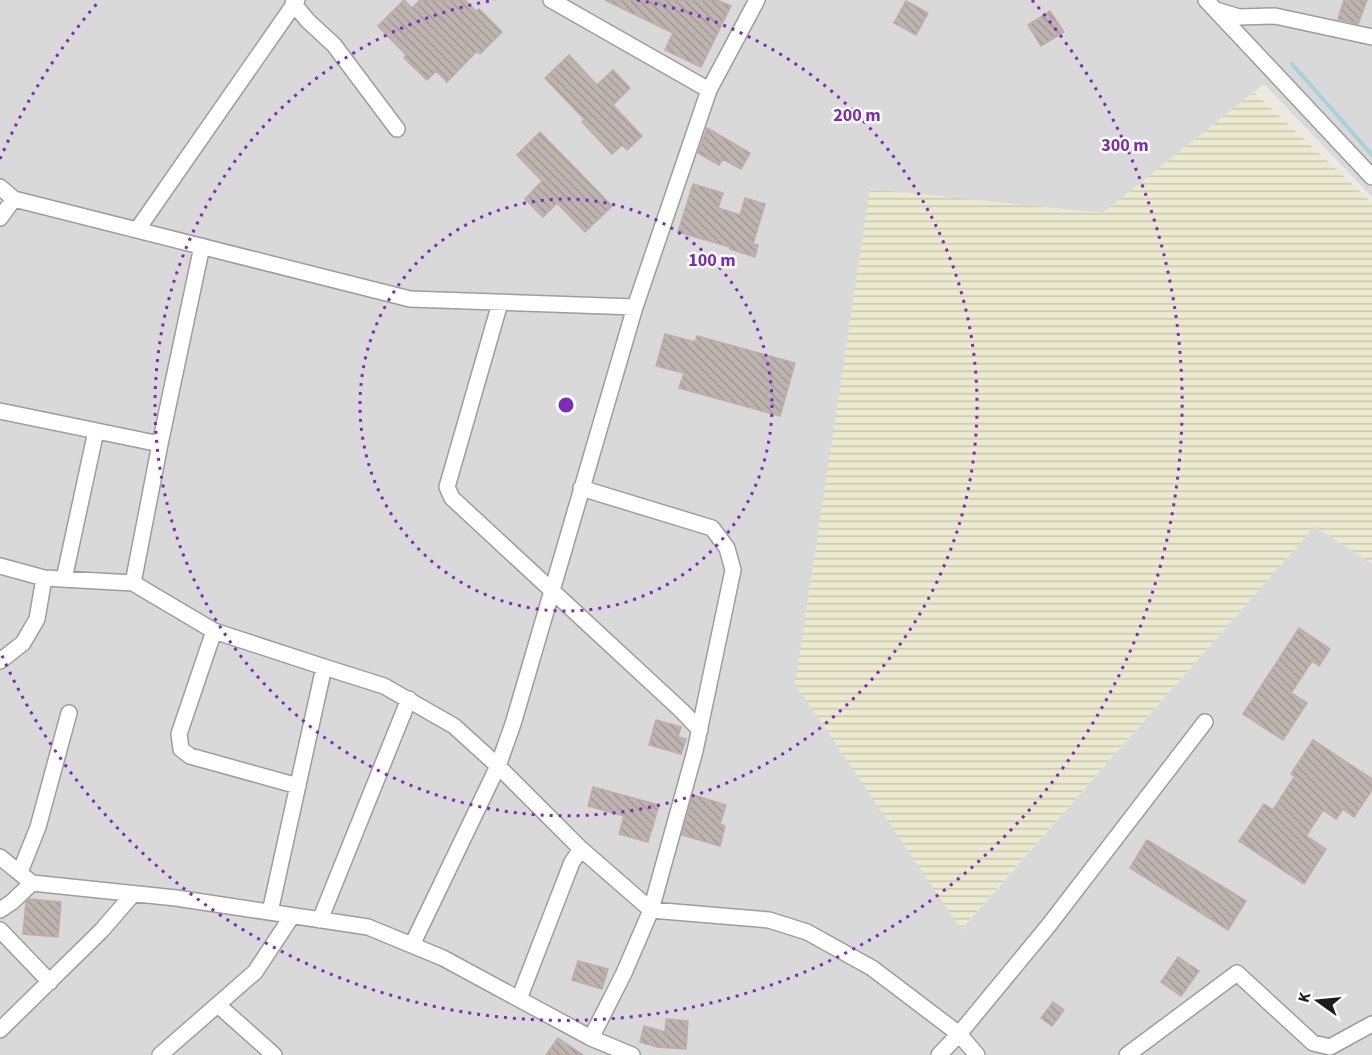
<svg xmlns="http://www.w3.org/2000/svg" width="1372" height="1055" font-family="'Source Sans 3',sans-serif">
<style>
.residential{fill:#dad9d9}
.farmland{fill:url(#farmland-rules)}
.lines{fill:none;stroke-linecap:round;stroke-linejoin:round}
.stream{stroke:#a5d3d8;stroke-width:4}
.building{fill:url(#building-back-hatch);stroke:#bdada6;stroke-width:1.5}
.street-casing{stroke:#9d9d9d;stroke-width:18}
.street{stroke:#fff;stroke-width:15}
.ring{fill:none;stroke:#7b2cbf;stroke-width:3;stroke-dasharray:3 6}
.centre{fill:#7b2cbf;stroke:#fff;stroke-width:3}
.ring-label{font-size:18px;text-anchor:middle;font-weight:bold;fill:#7b2cbf;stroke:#fff;stroke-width:5;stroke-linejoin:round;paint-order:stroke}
</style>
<defs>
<pattern id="farmland-rules" width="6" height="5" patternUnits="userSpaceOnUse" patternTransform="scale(1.5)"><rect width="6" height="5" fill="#ebe9ce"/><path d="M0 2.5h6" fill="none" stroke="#c9c7b0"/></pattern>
<pattern id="building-back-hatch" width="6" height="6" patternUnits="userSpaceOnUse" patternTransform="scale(1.5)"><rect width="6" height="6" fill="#bdb3af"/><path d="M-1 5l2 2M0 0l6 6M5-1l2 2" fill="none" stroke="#a29996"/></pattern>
</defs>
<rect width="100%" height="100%" fill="#ede8e2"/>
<path class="residential" d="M0,0H1372V197L1264,84L1103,213L870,190L962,929L1315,526L1372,564V1055H0Z"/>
<path class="farmland" d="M1254,92L1372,203V564L1315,526L961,929L795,684L870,189L1103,213Z"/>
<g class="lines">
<path class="stream" d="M1292,64L1372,155"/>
</g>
<path class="building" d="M404,0L412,8L420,0H465L476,11L479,9L502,32L480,54L477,51L447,82L436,71L427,80L404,58L406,55L378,26Z
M605,0H717L731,6L701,67L665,50L673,33Z
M1344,0H1367L1358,24L1338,19Z
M906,1L928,13L916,35L894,23Z
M1050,11L1064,32L1041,46L1028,25Z
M569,55L597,85L613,70L630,88L613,105L642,136L627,150L622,145L612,154L582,122L585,120L545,78Z
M707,128L750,153L741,169L723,159L719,165L698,153Z
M540,132L612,206L585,232L557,203L543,217L525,199L542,181L517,155Z
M693,184L723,193L718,208L740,215L745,198L765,204L753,244L758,245L755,257L730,249V247L678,232Z
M665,334L695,342L697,336L795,363L780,416L679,388L684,373L656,366Z
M1299,628L1330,649L1319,666L1312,661L1291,693L1307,703L1283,740L1243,714Z
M656,720L681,727L678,737L686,739L681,754L649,745Z
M1313,740L1372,779V790L1354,817L1343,809L1336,819L1323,810L1306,836L1326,849L1304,884L1239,841L1264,804L1273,810L1295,776L1291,774Z
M593,787L659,805L648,842L619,834L624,816L588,806Z
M693,795L726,805L720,824L725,826L720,846L682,835Z
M1147,840L1246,901L1228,930L1130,868Z
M29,899L61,902L58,937L23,934L26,902Z
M1178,957L1199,971L1181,996L1161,982Z
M578,961L608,969L602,989L572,980Z
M1053,1002L1064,1010L1052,1026L1041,1018Z
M666,1019L688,1021L686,1049L657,1047L640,1042L644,1026L665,1032Z
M558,1038L583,1055H546Z"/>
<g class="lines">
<defs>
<path id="street" d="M551,0L709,90
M1206,0L1372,177
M293,3L308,21L334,45L397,129
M1216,10L1239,17L1275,16L1372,37
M0,187L14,199L410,299L635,307
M0,218L14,199
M137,230L297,0
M500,303L447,487L452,498L682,711L700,730
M0,411L160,444L133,583
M160,444L202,246
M581,488L712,528L727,548L733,570L695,751L651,910L624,973L591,1038
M0,566L44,578L133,583L214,631L324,667L270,912
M64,579L96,431
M214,631L179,734L181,749L190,756L298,786
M0,661L23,643L37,619L44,578
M324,667L384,686L454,726L498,766L581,849L651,910L769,920L807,932L872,968L959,1034L977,1055
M0,857L32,883L176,898L368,927L443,958L591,1038L632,1055
M20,872L38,827L69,713
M0,910L12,902L32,883
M320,920L409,699
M0,930L50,982
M412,945L498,766L513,724L635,307L709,90L757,0
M519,999L572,862L581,849
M218,1005L274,1055
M0,1030L102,930L133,894
M160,1055L255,972L292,916
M939,1055L959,1034L1049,925L1205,722
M1127,1055L1237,973L1313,1043L1330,1047L1372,1024"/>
</defs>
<use href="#street" class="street-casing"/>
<use href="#street" class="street"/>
</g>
<g class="ring">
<circle cx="566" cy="405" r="206"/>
<path d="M637 0A411 411 0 1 1 495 0"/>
<path d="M0 159A617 617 0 0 1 100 0M1032 0A617 617 0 1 1 0 651"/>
</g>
<circle cx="566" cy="405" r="9" class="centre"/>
<g class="ring-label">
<text x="857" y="121">200 m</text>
<text x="1125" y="151">300 m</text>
<text x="712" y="266">100 m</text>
</g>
<g transform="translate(1318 1001) rotate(285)" stroke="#ffffff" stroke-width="4.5" paint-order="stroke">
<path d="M0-4.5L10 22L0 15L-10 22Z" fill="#1c1c1c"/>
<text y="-9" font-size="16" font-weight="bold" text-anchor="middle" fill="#1c1c1c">K</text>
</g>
</svg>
